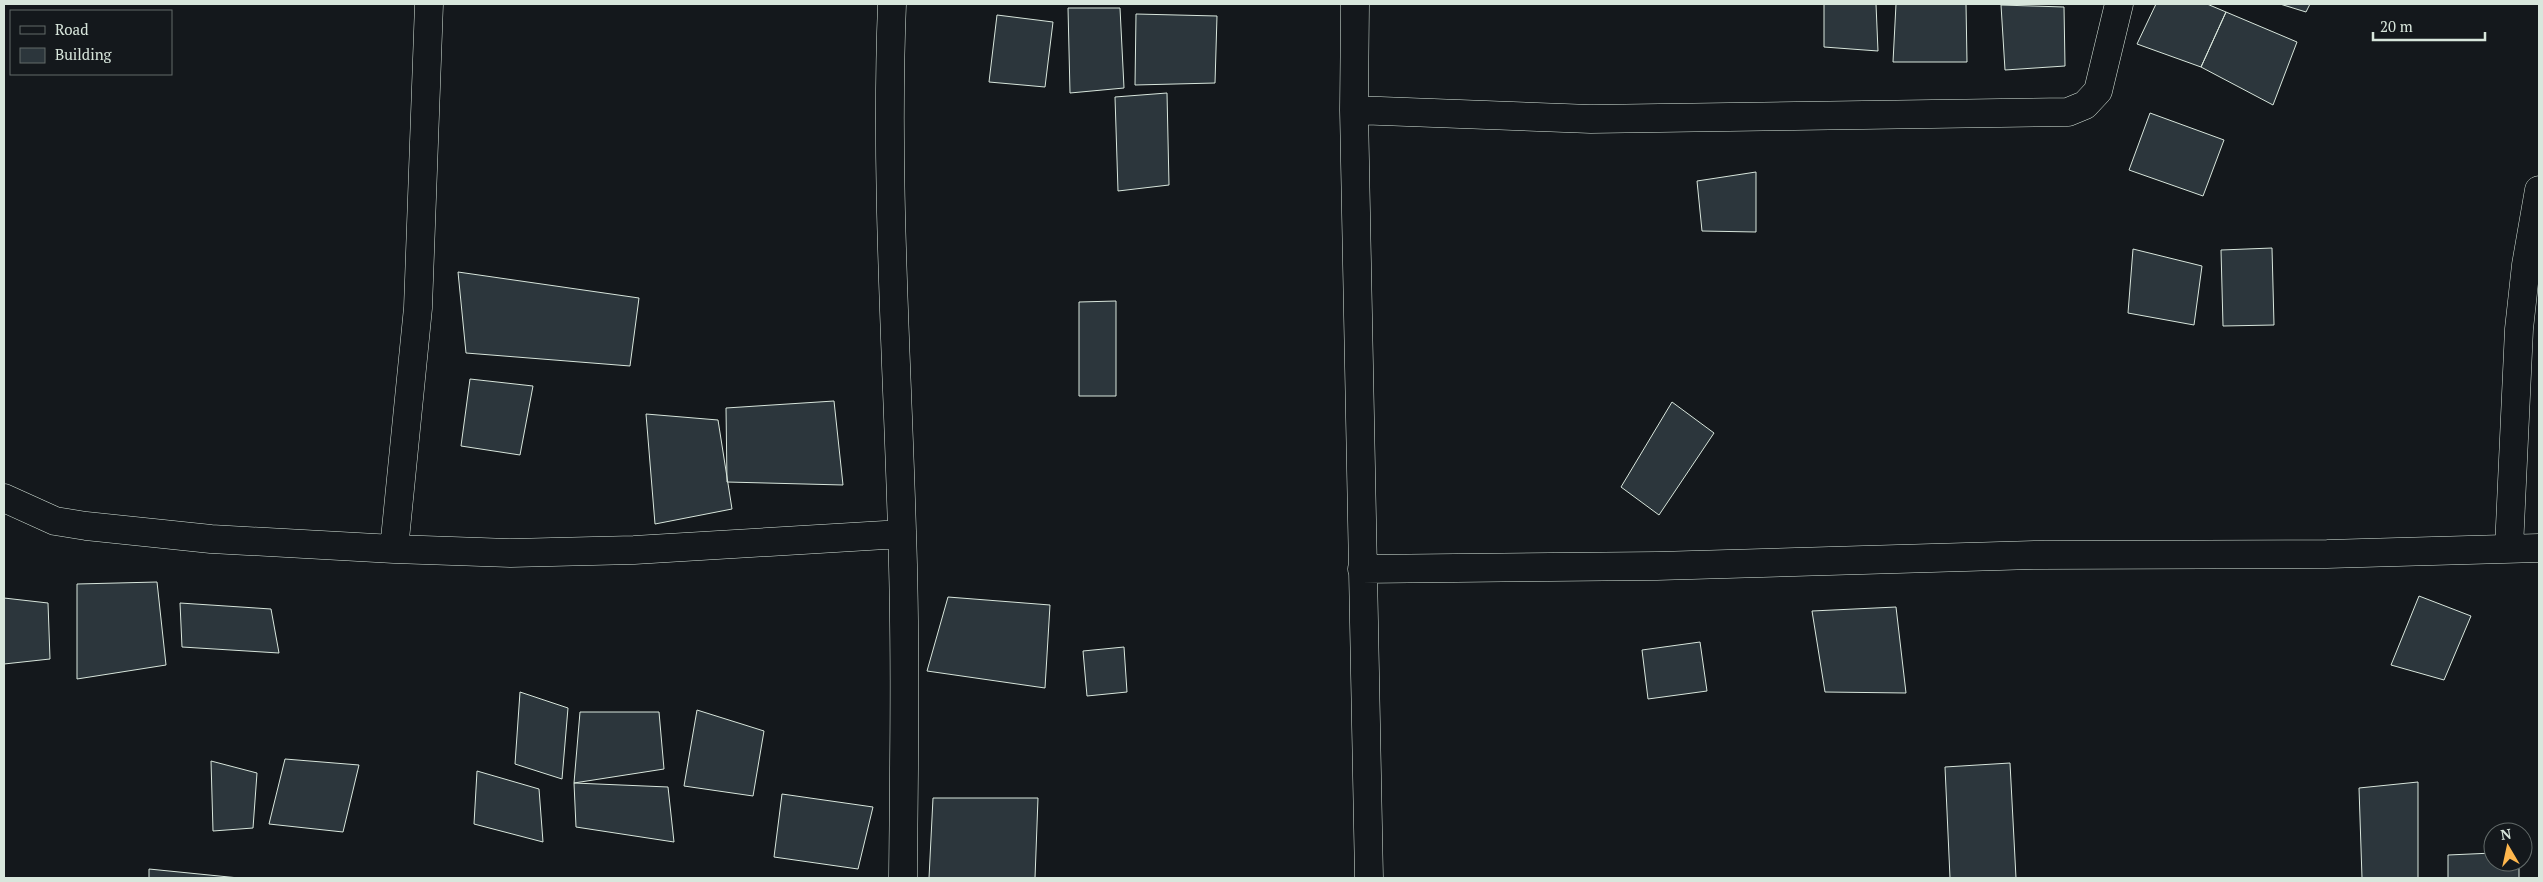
<svg xmlns="http://www.w3.org/2000/svg" width="2543" height="882" font-family="'PT Serif',serif">
<style>
.building{fill:#2c363c;stroke:#d8e6dc}
.lines{fill:none;stroke-linecap:round;stroke-linejoin:round}
.street-casing{stroke:#d8e6dc;stroke-width:29}
.street{stroke:#14181c;stroke-width:28}
</style>
<rect width="100%" height="100%" fill="#14181c"/>
<path class="building" d="M1824,4H1876L1878,51L1824,47Z
M1896,4H1966L1967,62H1893Z
M2156,4H2207L2226,12L2201,67L2137,44Z
M2280,4H2310L2306,12Z
M2001,5L2064,7L2065,66L2005,70Z
M1068,8H1120L1124,88L1070,93Z
M2226,12L2297,42L2273,105L2201,67Z
M1136,14L1217,16L1215,83L1135,85Z
M997,15L1053,22L1045,87L989,82Z
M1167,93L1169,185L1118,191L1115,97Z
M2150,113L2224,140L2203,196L2129,170Z
M1756,172V232L1702,231L1697,181Z
M2272,248L2274,325L2223,326L2221,250Z
M2133,249L2202,266L2194,325L2128,313Z
M458,272L639,298L630,366L466,353Z
M1116,301V396H1079V302Z
M470,379L533,386L520,455L461,446Z
M834,401L843,485L727,482L726,408Z
M1672,402L1714,433L1659,515L1621,487Z
M646,414L718,420L732,509L655,524Z
M157,582L166,665L77,679V584Z
M2419,596L2471,616L2444,680L2391,665Z
M948,597L1050,605L1045,688L927,671Z
M4,598L48,603L50,659L4,664Z
M180,603L271,609L279,653L182,647Z
M1896,607L1906,693L1825,692L1812,611Z
M1700,642L1707,691L1648,699L1642,650Z
M1124,647L1127,692L1087,696L1083,651Z
M520,692L568,708L562,779L515,764Z
M697,710L764,731L753,796L684,786Z
M580,712H659L664,769L574,783Z
M285,759L359,765L343,832L269,824Z
M211,761L257,773L253,828L213,831Z
M2010,763L2016,878H1950L1945,767Z
M477,771L539,789L543,842L474,824Z
M2418,782V878H2362L2359,788Z
M574,783L668,787L674,842L576,827Z
M782,794L873,807L858,869L774,857Z
M933,798H1038L1035,878H929Z
M2493,853V862H2519V878H2448V855Z
M149,869L239,878H149Z"/>
<g class="lines">
<defs>
<path id="street" d="M892,4C885,179 897,356 902,531C906,647 904,763 903,878
M1355,4L1354,110L1369,878
M1354,110L1591,119L2068,112L2085,105L2098,91L2119,4
M4,498L55,521L86,526L211,539L394,549L511,553L634,550L902,534
M2509,548L2519,329L2526,265L2539,190
M394,549L418,308L429,4
M1362,569L1657,566L2036,555L2327,554L2539,548"/>
</defs>
<use href="#street" class="street-casing"/>
<use href="#street" class="street"/>
</g>
<rect width="2543" height="882" fill="none" stroke="#d8e6dc" stroke-width="10"/>
<rect x="10" y="10" width="162" height="65" fill="#14181c" stroke="#626a69"/>
<rect x="20" y="26" width="25" height="8" fill="#14181c" stroke="#626a69"/>
<text x="55" y="35" font-size="15" fill="#d8e6dc">Road</text>
<rect x="20" y="48" width="25" height="15" fill="#2c363c" stroke="#626a69"/>
<text x="55" y="60" font-size="15" fill="#d8e6dc">Building</text>
<g transform="translate(2508 847) rotate(351)"><circle r="24" fill="#14181c" stroke="#626a69"/>
<path d="M0-4L9 19L0 12L-9 19Z" fill="#ffb74d"/>
<text y="-8" font-size="14" font-weight="bold" text-anchor="middle" fill="#d8e6dc">N</text>
</g>
<path d="M2373 32v8h112v-8" fill="none" stroke="#d8e6dc" stroke-width="2.5"/>
<text x="2380" y="32" font-size="15" fill="#d8e6dc" stroke="#14181c" stroke-width="4" paint-order="stroke">20 m</text>
</svg>
